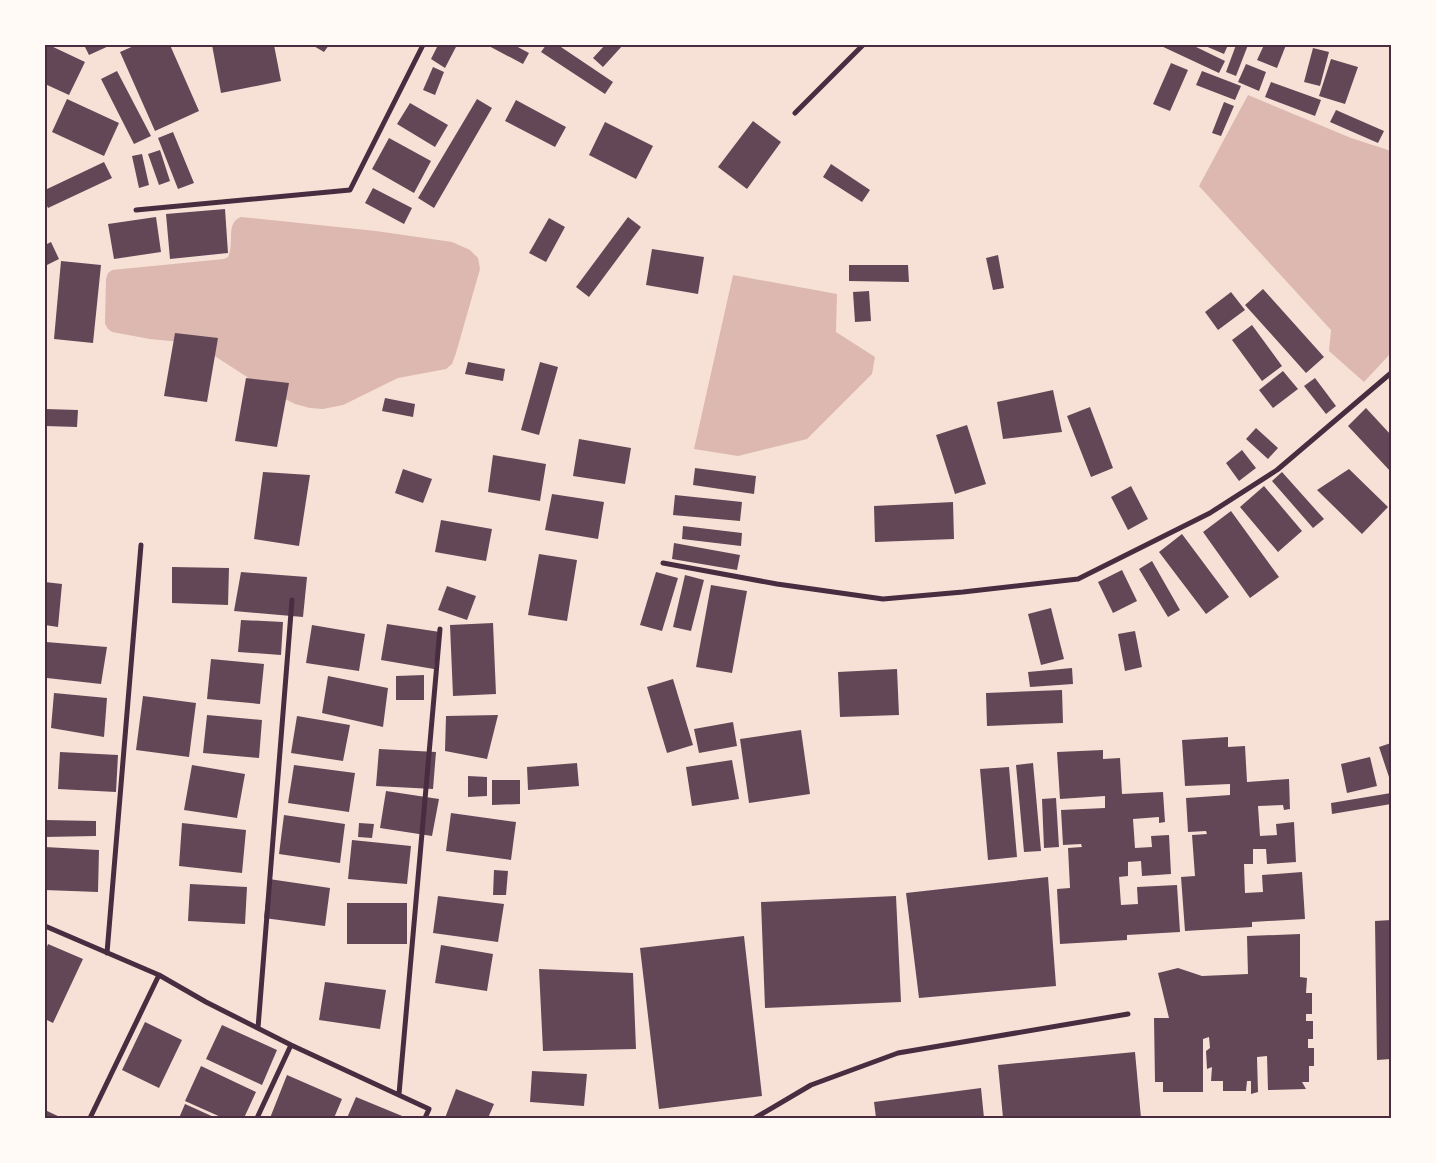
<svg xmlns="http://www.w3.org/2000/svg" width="1436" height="1163" font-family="'Exo 2',sans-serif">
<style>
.water{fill:#dcb8b0}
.building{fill:#644757}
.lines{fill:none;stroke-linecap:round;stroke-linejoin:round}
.minor{stroke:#4a2c40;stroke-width:5}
.neatline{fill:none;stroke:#4a2c40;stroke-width:2}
</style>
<rect width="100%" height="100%" fill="#f7e1d7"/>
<path class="water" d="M1248,95L1351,138L1391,151V353L1364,382L1329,351L1331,330L1199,186Z
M241,217L376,231L452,242L470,250L478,258L480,269L456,353L452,364L446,369L398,378L343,405L323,409L310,408L295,404L267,390L210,353L181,342L150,339L112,332L108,329L105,324L106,279L108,273L112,270L224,259L228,257C235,243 225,223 241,217Z
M733,275L837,294L836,332L875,357L872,374L807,439L738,456L694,449Z"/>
<path class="building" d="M45,45H49L85,62L69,95L45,84Z
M84,45H111L89,55Z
M136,45H170L199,111L155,131L120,52Z
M212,45H274L281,81L221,93Z
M312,45H329L324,52Z
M438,45H457L445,68L431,59Z
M487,45H514L529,53L523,64Z
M546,45H558L613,82L605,94L541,52Z
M605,45H623L603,67L593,58Z
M1159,45H1192L1225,61L1219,73Z
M1203,45H1228L1224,54Z
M1236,45H1248L1236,76L1226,72Z
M1264,45H1286L1277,68L1257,60Z
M1313,48L1329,52L1320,86L1304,82Z
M1331,59L1358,67L1345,104L1319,96Z
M1171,63L1188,70L1170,111L1153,104Z
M1246,64L1266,72L1259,91L1238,82Z
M433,67L444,72L435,95L423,90Z
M117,71L151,136L134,144L101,79Z
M1202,71L1241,86L1235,100L1196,85Z
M1271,82L1321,100L1315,116L1265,97Z
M67,99L119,123L104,156L52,132Z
M477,99L492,108L434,208L418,198Z
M516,100L566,127L555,147L505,121Z
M1224,102L1234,106L1221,136L1212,133Z
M410,103L448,125L435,147L397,124Z
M1336,110L1384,131L1378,143L1330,122Z
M753,121L781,142L747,189L718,167Z
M605,122L653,146L636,179L589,155Z
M173,132L194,183L178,189L158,138Z
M389,138L431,161L414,193L372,169Z
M160,150L170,181L159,185L148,154Z
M142,154L149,185L139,188L132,156Z
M104,162L112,178L48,208L45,202V190Z
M831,164L870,190L862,202L823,177Z
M373,188L412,208L404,224L365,203Z
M225,209L228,253L170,259L166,214Z
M156,217L161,252L114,259L108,224Z
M628,217L641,227L589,297L576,287Z
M549,218L565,227L546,262L529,253Z
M51,242L59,259L45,266V245Z
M652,249L704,257L698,294L646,285Z
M998,255L1004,288L993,290L986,258Z
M61,261L101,265L93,343L54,339Z
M849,265H908L909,282L849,281Z
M1263,289L1324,357L1306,373L1245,305Z
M869,291L871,321L855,322L853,292Z
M1231,292L1245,310L1218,330L1205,312Z
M1252,325L1282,366L1262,381L1232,340Z
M175,333L218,338L207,402L164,396Z
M468,362L505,369L503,381L465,374Z
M540,362L558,367L539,435L521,430Z
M1283,371L1298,389L1273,408L1259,390Z
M246,378L289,383L277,447L235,441Z
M1315,378L1336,406L1326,414L1304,386Z
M1053,390L1062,432L1003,439L997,402Z
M385,398L415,404L413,417L382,411Z
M1090,407L1113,468L1091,477L1067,416Z
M1366,408L1391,435V472L1348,426Z
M45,409L78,410L77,427L45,426Z
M967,425L986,484L955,494L936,435Z
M1256,428L1278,448L1268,459L1246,439Z
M579,439L631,448L625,484L573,476Z
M1242,450L1256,468L1239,481L1226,463Z
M493,455L546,464L540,501L488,492Z
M695,468L756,476L754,494L693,485Z
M403,469L432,479L423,503L395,493Z
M1349,469L1388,507L1362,534L1317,490Z
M263,472L310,475L299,546L254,539Z
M1282,472L1324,519L1313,528L1272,481Z
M1131,486L1148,519L1128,530L1111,497Z
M1264,486L1302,531L1278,552L1240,507Z
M552,494L604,502L598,539L545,530Z
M675,495L742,502L740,521L673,515Z
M953,502L954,539L875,542L874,506Z
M1231,511L1279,577L1250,598L1203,532Z
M441,520L492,529L486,561L435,552Z
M683,526L742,533L741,546L682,539Z
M1182,534L1229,597L1206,614L1159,552Z
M674,543L740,555L737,570L672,559Z
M539,554L577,560L567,621L528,615Z
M1152,561L1180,610L1168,617L1139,569Z
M172,567L229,568L228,605L172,603Z
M1122,570L1137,601L1113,613L1098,582Z
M241,572L307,577L303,617L234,611Z
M656,572L678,578L662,631L640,625Z
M685,575L704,580L691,631L673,627Z
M45,582L62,584L58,627L45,625Z
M711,585L747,591L732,673L696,667Z
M447,586L476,596L467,620L438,610Z
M1051,608L1064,659L1041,665L1028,614Z
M241,620L283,622L281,655L238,652Z
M493,623L496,694L453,696L450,625Z
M387,624L440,632L434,669L381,660Z
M312,625L365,634L359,671L306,663Z
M1135,631L1142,667L1125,671L1118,634Z
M46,642L107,647L101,684L47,678Z
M211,659L264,664L260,704L207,699Z
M1072,668L1073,684L1030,687L1028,672Z
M897,669L899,715L840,717L838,672Z
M424,675V700H396V676Z
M328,676L388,688L383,727L322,713Z
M673,679L693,745L667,753L647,687Z
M1062,690L1063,723L987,726L986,693Z
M54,693L107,698L104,737L51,728Z
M143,696L196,703L189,757L136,750Z
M207,715L262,720L259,758L203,753Z
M498,715L487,759L445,751L446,716Z
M297,716L350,725L343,761L291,753Z
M733,722L737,746L699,753L694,729Z
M801,730L810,794L749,803L740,739Z
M1228,737V747L1245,746L1247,782L1289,779L1290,809L1284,810L1283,805L1258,806L1260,836L1277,835L1276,824L1294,822L1296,862L1267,864L1266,849H1253V864H1244L1245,893L1263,892L1262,875L1302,872L1305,919L1252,922V927L1185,931L1181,877L1195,876L1192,835L1207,834L1206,831L1188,832L1186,798L1230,795V784L1185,786L1182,740Z
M1391,743V783L1379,747Z
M379,749L436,752L433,789L376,786Z
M1103,750V759L1120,758L1122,794L1163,792L1165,822L1159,823V817L1133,819L1135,848L1152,847L1151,836L1169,835L1171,874L1142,876L1141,861L1128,862V876L1119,877L1121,905L1138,904L1137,887L1177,885L1180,932L1127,935V940L1060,944L1057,889L1070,888L1068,848L1082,847L1081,844L1063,845L1061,810L1105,808V796L1060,799L1057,752Z
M60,752L118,755L116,792L58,789Z
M1370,757L1377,786L1347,793L1341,764Z
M732,760L739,799L692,806L686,767Z
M577,763L579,786L528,790L527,767Z
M1033,763L1041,851L1024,852L1016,765Z
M192,765L245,774L237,818L184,810Z
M294,765L355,773L349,812L288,803Z
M1009,767L1017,857L988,860L980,769Z
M468,776L487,777V796L468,797Z
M492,780H520V804L492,805Z
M386,791L439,799L432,836L380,828Z
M1391,793V804L1332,814L1331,803Z
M1056,798L1059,847L1044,848L1042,799Z
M451,813L516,822L511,860L446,851Z
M284,815L345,824L340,863L279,854Z
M45,820L96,821V836L45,837Z
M182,823L246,830L242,873L179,866Z
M359,823L374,824L372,838L358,837Z
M352,840L411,846L407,884L348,879Z
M45,847L99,850L98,892L45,890Z
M494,870L508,871L506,895H493Z
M1048,877L1056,986L919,998L906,893Z
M269,879L330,888L325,926L264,918Z
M190,884L247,887L245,924L188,921Z
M438,896L504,904L498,942L433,933Z
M896,896L901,1002L765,1008L761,902Z
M347,903H407V944H347Z
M1391,920V1059L1377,1060L1375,921Z
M1300,934V977L1307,978L1306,993H1312V1014H1306V1021H1313V1039H1308V1048H1314V1066H1309V1082H1302L1306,1089L1268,1090L1267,1056L1257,1057L1258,1092L1251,1094V1081H1247L1246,1091H1223V1081H1211L1212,1067L1207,1069L1206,1051L1210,1048L1209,1037L1203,1039V1092H1163V1082H1155L1154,1018H1169L1158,973L1178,968L1202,976L1248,974L1247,936Z
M744,936L762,1096L659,1109L640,948Z
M48,944L83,959L53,1023L45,1019V952Z
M441,945L493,954L487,991L435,983Z
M539,969L633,973L636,1049L543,1051Z
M325,982L386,990L380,1029L319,1020Z
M145,1022L182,1040L159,1088L122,1070Z
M222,1025L277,1050L262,1085L206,1059Z
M1135,1052L1141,1118H1003L998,1065Z
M201,1066L256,1092L244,1118H223L185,1101Z
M532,1071L587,1074L584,1106L530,1102Z
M287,1075L342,1099L334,1118H270Z
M981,1088L984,1118H876L874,1102Z
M456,1089L494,1104L488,1118H445Z
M356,1097L407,1118H347Z
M185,1104L216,1118H179Z
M45,1110L62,1118H45Z"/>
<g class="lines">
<path class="minor" d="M795,113L863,45
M136,210L350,190L423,45
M663,563L777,584L883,599L963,592L1078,579L1210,513L1277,470L1391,373
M45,926L159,975L206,1002L291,1045L429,1109L425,1118
M107,953L141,545
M258,1028L292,600
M399,1094L440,629
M90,1118L159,975
M257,1118L291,1045
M755,1118L811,1085L898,1053L1128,1014"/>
</g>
<rect width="1436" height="1163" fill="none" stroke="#fffaf5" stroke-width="92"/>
<rect x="46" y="46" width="1344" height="1071" class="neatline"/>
</svg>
